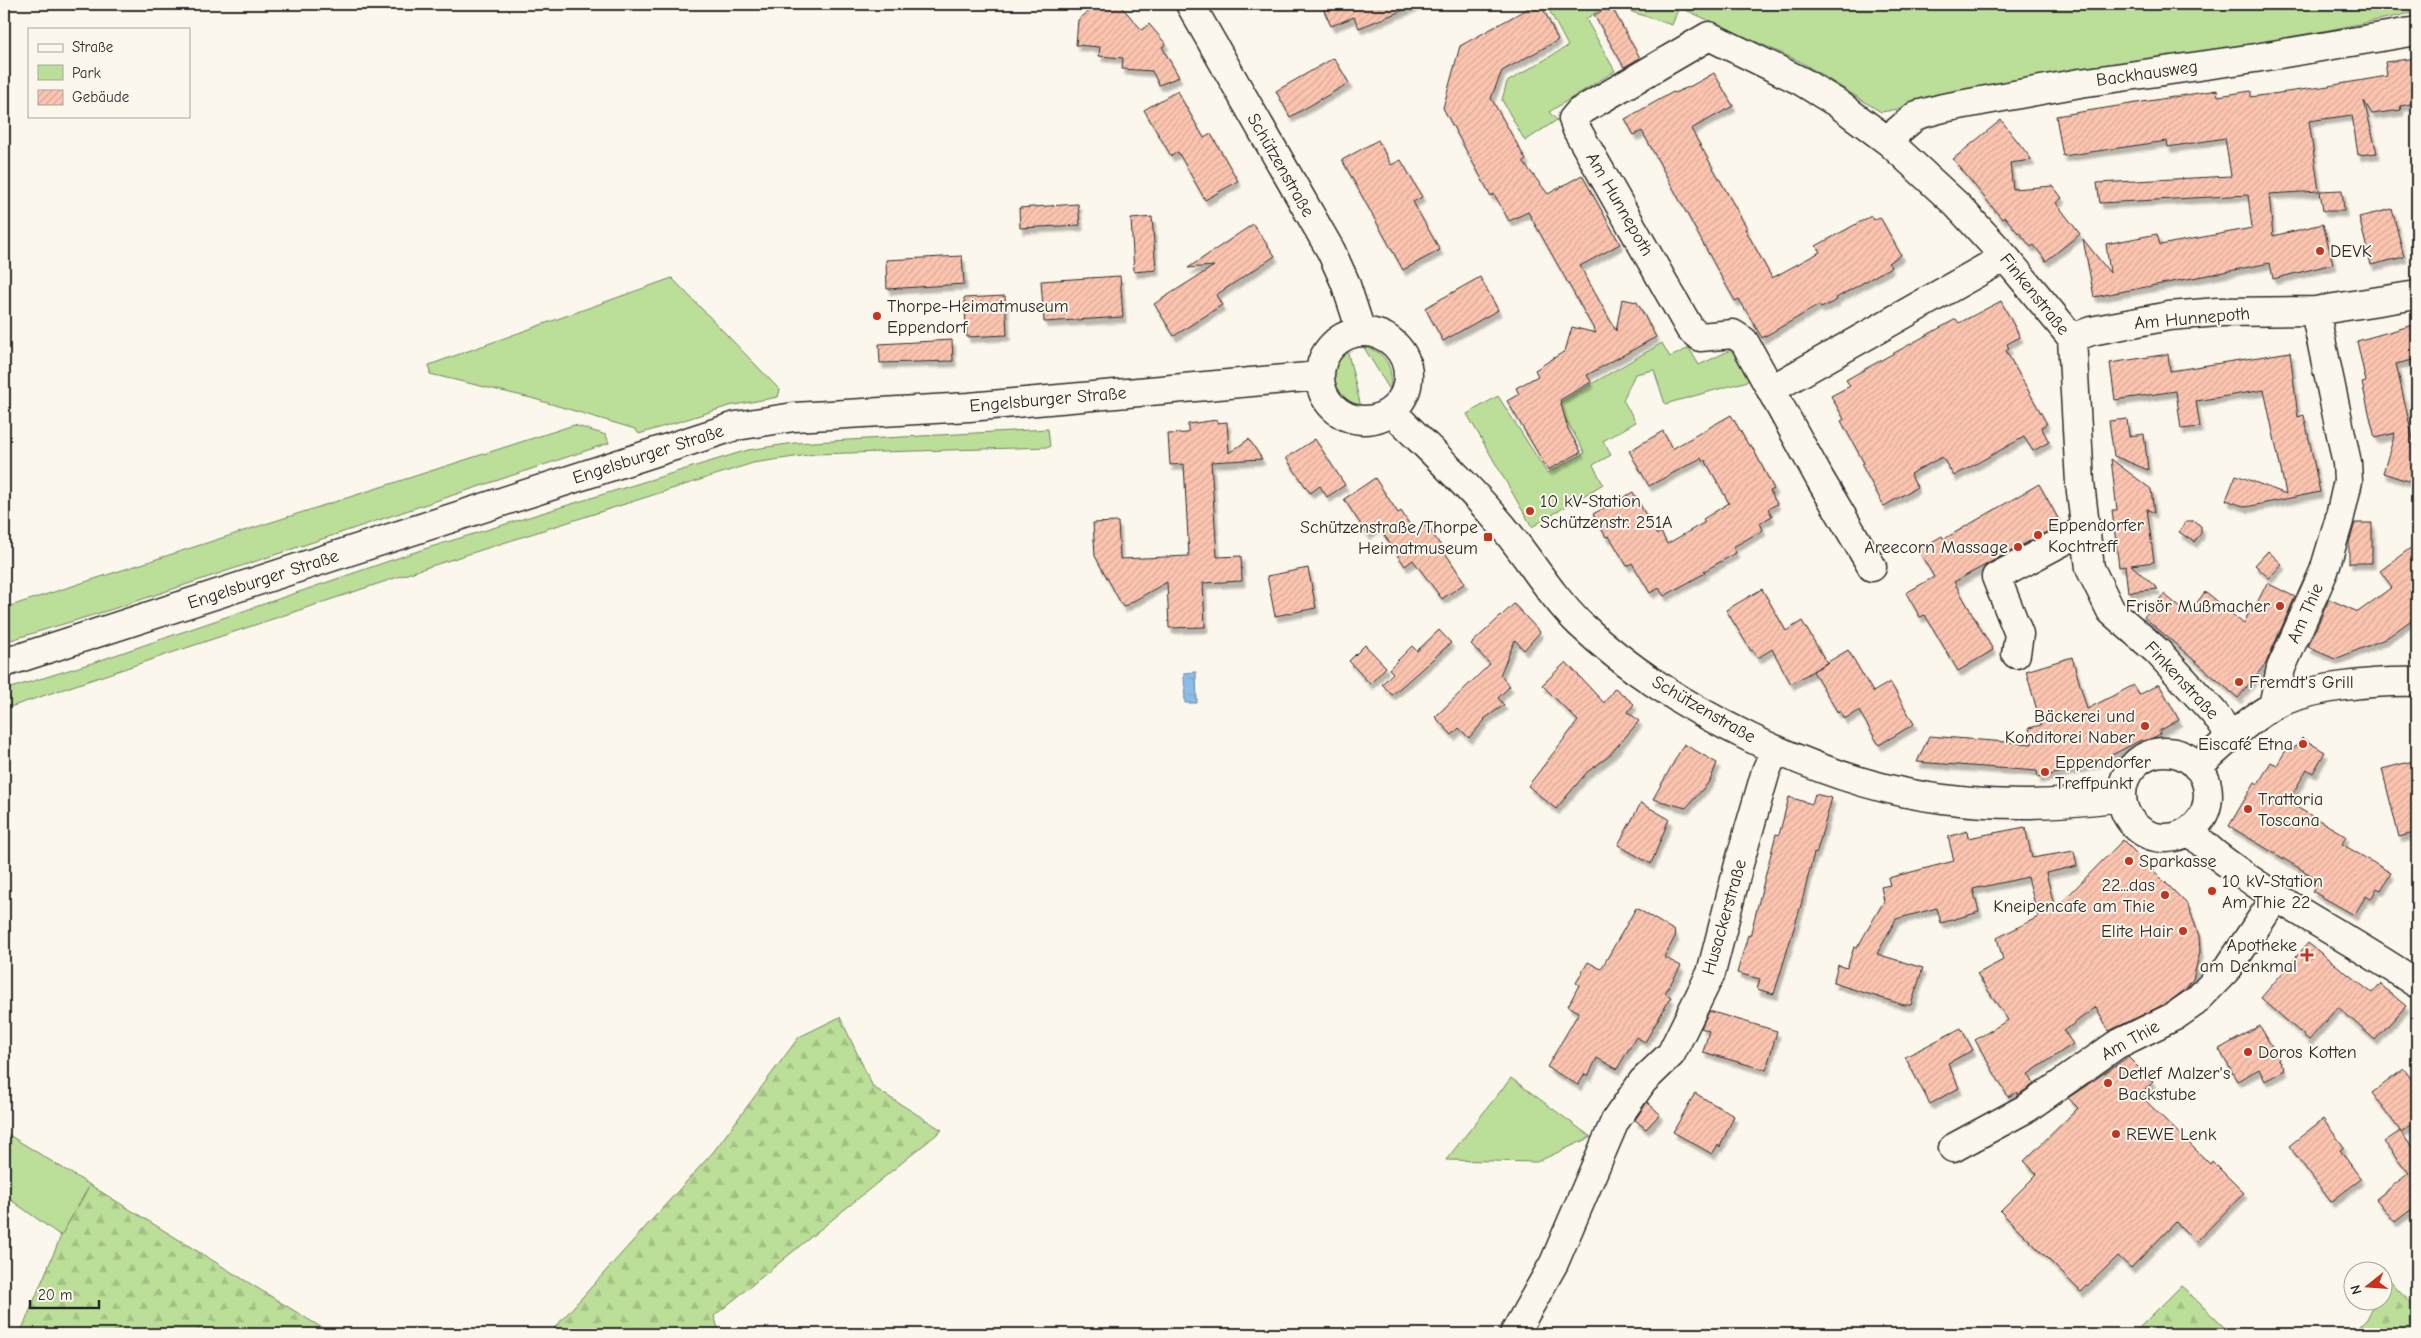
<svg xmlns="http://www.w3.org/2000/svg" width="2421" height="1338" font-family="'Comic Neue',sans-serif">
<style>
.green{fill:#bbde98;stroke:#738462}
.forest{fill:url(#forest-firs);stroke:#738462}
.water{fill:url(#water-ripples);stroke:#64839c}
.building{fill:url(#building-hatch);stroke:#2b2b2b;filter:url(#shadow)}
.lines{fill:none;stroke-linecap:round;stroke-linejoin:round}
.minor-casing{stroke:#2b2b2b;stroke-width:31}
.minor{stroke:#fbf7ec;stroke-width:28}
.poi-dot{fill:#c8321e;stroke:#fbf7ec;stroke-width:2}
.labels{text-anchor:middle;stroke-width:4;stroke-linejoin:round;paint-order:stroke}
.street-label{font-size:18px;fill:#2b2b2b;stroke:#fbf7ec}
.poi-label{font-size:18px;fill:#2b2b2b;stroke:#fbf7ec;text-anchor:start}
</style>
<defs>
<pattern id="forest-firs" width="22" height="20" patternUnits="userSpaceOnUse" patternTransform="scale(1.25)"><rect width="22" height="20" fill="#bbde98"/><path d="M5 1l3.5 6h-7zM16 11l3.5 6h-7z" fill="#a1bf83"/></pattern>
<pattern id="water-ripples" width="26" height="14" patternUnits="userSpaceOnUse" patternTransform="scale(1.25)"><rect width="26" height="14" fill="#8abee7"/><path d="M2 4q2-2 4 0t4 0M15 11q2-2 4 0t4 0" fill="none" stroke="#77a3c6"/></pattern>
<pattern id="building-hatch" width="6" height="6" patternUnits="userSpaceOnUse" patternTransform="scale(1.25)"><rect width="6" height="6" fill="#fcc5b0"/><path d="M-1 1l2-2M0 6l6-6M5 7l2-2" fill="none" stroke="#d8a998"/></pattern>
<filter id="shadow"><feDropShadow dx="3" dy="5.5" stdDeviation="1" flood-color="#0004"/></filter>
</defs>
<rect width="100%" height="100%" fill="#fbf7ec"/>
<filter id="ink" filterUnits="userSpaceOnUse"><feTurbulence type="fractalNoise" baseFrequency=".02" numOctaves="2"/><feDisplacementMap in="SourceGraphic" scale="10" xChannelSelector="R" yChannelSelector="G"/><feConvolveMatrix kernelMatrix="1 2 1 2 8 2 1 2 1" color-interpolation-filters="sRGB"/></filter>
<g filter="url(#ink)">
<path class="green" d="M1546,4H2417V12L2193,58L1881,112L1801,62L1679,7L1672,25L1608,4L1586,19L1615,71L1549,112L1557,120L1525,141L1502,100L1507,82L1568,46Z
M672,278L780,390L778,397L729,406L639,434L635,429L531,398L430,374L429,365Z
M1662,343L1670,357L1689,348L1699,365L1737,347L1755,379L1665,404L1654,370L1635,374L1623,400L1636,422L1603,441L1611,455L1593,465L1603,484L1532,527L1467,414L1498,396L1547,473L1585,453L1557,404Z
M1363,346C1386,352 1394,367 1390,390Z
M1347,349L1361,407C1333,399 1319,367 1347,349Z
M574,425L606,435L609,443L113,609L4,642V608Z
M1048,429L1050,447L815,454L753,463L425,568L4,709V690L95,662L421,550L748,450L794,443Z
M1511,1078L1591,1137L1537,1162L1446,1160Z
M4,1132L90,1185L61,1236L4,1195Z"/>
<path class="forest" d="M840,1017L873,1087L942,1130L714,1316L720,1334H549L714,1151L799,1037Z
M90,1185L332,1334H20L61,1236Z
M2388,1278L2417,1310V1334H2352L2367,1319L2376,1301L2384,1300V1286Z
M2181,1286L2187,1291L2231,1334H2133Z"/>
<path class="water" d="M1196,672L1197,703H1185L1184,673Z"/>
<path class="building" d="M1098,4H1119L1142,30L1149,24L1166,44L1162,47L1179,77L1159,85L1152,71L1122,69L1123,58L1099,56L1100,47L1076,45L1078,20Z
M1321,4H1416V5L1359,28L1354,17L1331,26Z
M1536,4H1541L1558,40L1502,71L1491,98L1526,160L1523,162L1548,194L1582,175L1620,244L1580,266L1616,331L1622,299L1637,302L1656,337L1587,375L1591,382L1560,400L1568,429L1581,452L1548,470L1507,401L1519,394L1516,388L1538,376L1535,370L1565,351L1572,327L1596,333L1528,212L1509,221L1494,194L1491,196L1443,108L1460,46Z
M1611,6L1640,58L1624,67L1594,15Z
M1334,58L1349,83L1290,117L1276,91Z
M2417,58V103L2400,106L2401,110L2372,114L2364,101L2377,153L2358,155L2352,115L2309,121L2319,191L2269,194L2273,236L2323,224L2333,264L2273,279L2270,263L2094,297L2083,239L2110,273L2106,244L2157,234L2160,245L2252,228L2248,195L2100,203L2097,183L2231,176L2225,138L2168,147L2167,141L2063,156L2056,116L2217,90L2218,96L2251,91V97L2322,87L2387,76L2385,62Z
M1714,73L1733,106L1691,129L1747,228L1745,229L1772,278L1820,252L1816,246L1871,216L1873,220L1880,217L1901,255L1888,263L1891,267L1836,298L1837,300L1821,308L1819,305L1762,338L1739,299L1735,301L1718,271L1642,131L1634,135L1625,119L1673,92L1674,93L1691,86Z
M1177,91L1204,138L1211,134L1238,181L1205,200L1178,152L1171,156L1144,110Z
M2001,120L2032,160L2010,163L2013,189L2053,186L2062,198L2056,203L2080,234L2046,261L2034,245L2031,247L2019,232L2018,233L2005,217L2002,219L1953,159Z
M1378,140L1391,165L1401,160L1422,197L1413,202L1440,250L1403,270L1342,160Z
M2342,190L2344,211H2323L2320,191Z
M1078,204L1080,225L1020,228L1019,208Z
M2392,209L2404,257L2371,265L2359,217Z
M1152,217L1156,270L1134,272L1131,219Z
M1253,224L1275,256L1216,295L1222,305L1174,336L1154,304L1214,266L1188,268Z
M962,256L964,284L887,289L886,260Z
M1120,276L1123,317L1044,322L1041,281Z
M1480,277L1498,310L1443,341L1425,308Z
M1005,296L1007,335L967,337L964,298Z
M2001,301L2020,337L2007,344L2009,349L2006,351L2047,424L2041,427L2049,442L2033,451L2024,437L1954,476L1942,457L1910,474L1917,487L1884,506L1861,464L1864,463L1841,421L1844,419L1831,396L1850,386L1846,380L1865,369L1956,319L1959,323Z
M2417,324V359L2396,364L2417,457V484L2383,473L2395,433L2375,438L2362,383L2366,382L2357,341Z
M952,340L953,361L880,363L879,344Z
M2290,352L2298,417L2304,415L2320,492L2246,507L2226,500L2236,475L2286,494L2264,390L2196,401L2200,427L2181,429L2176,391L2115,400L2110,363L2168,354L2170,371Z
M1731,415L1749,446L1751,445L1774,489L1770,491L1777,504L1768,509L1772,516L1760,523L1763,530L1733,547L1736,553L1704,571L1705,573L1664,596L1659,588L1650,593L1632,563L1627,566L1609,536L1606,537L1593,514L1633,492L1657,535L1661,532L1667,544L1705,522L1703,519L1729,503L1705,460L1703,462L1701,458L1649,486L1629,451L1663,431L1672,449Z
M2127,419L2129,436L2144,434L2148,470L2114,456L2109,421Z
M1217,420V423L1227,422L1229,453L1249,439L1262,459L1211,462L1217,557L1241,556L1242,581L1203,583L1205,627L1169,628L1167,582L1123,607L1095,556L1093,523L1118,522L1120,559L1189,556L1184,464L1170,465L1168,434L1188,433V424Z
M1315,439L1345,485L1327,497L1320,486L1310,493L1286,458Z
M2111,459L2151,489L2154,513L2147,509L2154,562L2131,565L2158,589L2128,592L2125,566L2119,567L2112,510H2117Z
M1375,478L1398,513L1401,511L1415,533L1427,525L1465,583L1442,599L1413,560L1405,566L1378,526L1367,534L1344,499Z
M2039,484L2061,524L1954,582L1993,650L1958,671L1925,615L1920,617L1906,593L1934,577L1918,550L1942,536L1944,539Z
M2187,521H2194L2201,526V533L2194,542L2179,532Z
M2355,523H2372V563H2349V543Z
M2417,543V616L2385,639L2335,659L2308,647L2329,599L2358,612L2392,587L2380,571Z
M2268,551L2282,564L2269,578L2255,565Z
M1308,568L1316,608L1275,616L1267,576Z
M2267,583L2295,597L2266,663L2238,698L2144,617L2164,594L2188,614L2205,592L2244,624L2250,609L2253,611Z
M1762,589L1786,631L1802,621L1827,663L1791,684L1772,649L1758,658L1753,650L1751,651L1726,610Z
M1514,604L1540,632L1524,650L1515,640L1500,675L1510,686L1498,698L1504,705L1484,719L1485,720L1469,738L1459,728L1452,735L1435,717L1490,664L1471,644Z
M1439,630L1451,643L1392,695L1382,684L1393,673L1389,669L1412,646L1417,651Z
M1365,645L1386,667L1370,684L1349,661Z
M1848,650L1873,692L1890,682L1914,724L1879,745L1859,711L1844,719L1840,711L1838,713L1813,671Z
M2072,657L2087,709L2134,685L2139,695L2159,684L2179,720L2159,731L2160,734L2143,743L2141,740L2096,763L2038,778L2037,771L1917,762L1929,736L2032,744L2029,728L2041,725L2026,671Z
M1566,662L1604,703L1615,688L1634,704L1628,712L1639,721L1608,757L1587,772L1556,809L1528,786L1578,721L1542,685Z
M2302,738L2325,752L2313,773L2307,769L2288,802L2346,836L2342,844L2391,873L2381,890L2377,888L2371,899L2366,896L2354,915L2312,891L2319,880L2229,826L2255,782L2258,784L2271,762L2277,765L2288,747L2293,750Z
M1684,744L1717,763L1710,781L1686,808L1653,799Z
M2417,760V832L2399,837L2382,769Z
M1815,794L1832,798L1816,854L1814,853L1801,905L1774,994L1757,989L1760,979L1737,973L1748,935L1750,936L1776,834L1779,835L1789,797L1812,804Z
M1641,803L1669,819L1651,864L1618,845Z
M2025,827L2032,858L2074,851L2077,866L2046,873L2055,909L2123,840L2188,905L2199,936L2200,952L2193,979L2185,990L2167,1003L2109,1031L2096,1007L2064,1031L2073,1044L2028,1074L2034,1084L2018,1095L2017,1092L2008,1097L1975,1040L2008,1020L1977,974L2003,960L1997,938L2038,917L2028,877L1973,889L1979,912L1941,923L1937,908L1896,919L1877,954L1923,968L1911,1005H1904L1833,983L1838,965L1847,968L1854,947L1857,948L1884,901L1881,887L1890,885L1888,878L1954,861L1948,837L1967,831L1968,838Z
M1636,908L1675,931L1674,933L1676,935L1664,957L1681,966L1665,993L1671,997L1645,1042L1636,1037L1617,1069L1597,1058L1588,1076L1585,1074L1578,1085L1547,1067L1579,1012L1568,1006L1579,985L1576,983L1588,962L1601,969Z
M2308,943L2372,993L2380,984L2406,1006L2375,1040L2338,1007L2309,1040L2261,998Z
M1709,1011L1777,1031L1766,1070L1703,1052L1709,1031L1701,1028Z
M2260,1026L2285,1070L2265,1081L2259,1069L2237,1081L2219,1049Z
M1961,1028L1973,1050L1948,1063L1959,1088L1930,1104L1905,1057Z
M2128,1057L2153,1082L2140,1095L2210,1164L2212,1161L2244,1193L2196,1242L2176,1222L2131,1268L2118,1256L2081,1292L2000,1211L2037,1174L2024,1161L2078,1108L2068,1098Z
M2404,1069L2417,1087V1121L2401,1132L2372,1093Z
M1695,1093L1734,1116L1720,1147L1718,1145L1712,1154L1673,1132Z
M1647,1102L1660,1114L1646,1129L1635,1120Z
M2323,1119L2344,1147L2340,1150L2361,1179L2331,1202L2289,1146Z
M2400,1131L2417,1154V1205L2395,1222L2376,1199L2409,1173L2384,1142Z"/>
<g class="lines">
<defs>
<path id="minor" d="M1190,4L1331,251L1345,282L1361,331
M1887,140L1917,115L1943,108L2080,83L2255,58L2417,31
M1320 376a44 44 0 1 1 88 0a44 44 0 1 1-88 0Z
M2072,338L2091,331L2169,316L2218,312L2315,311L2417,295
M1772,389L2005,257
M1391,411C1427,447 1465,482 1498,521C1527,554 1548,593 1580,624C1668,708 1822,784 1943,799C2003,807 2062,805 2122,797
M1872,567L1820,479L1744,341L1733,334L1700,337L1690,329L1577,130L1573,119L1579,112L1709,36L1801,81L1837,103L1889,142L1957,205L2005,257L2072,338L2080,483L2090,568L2111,611L2157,651L2214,713L2232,738
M2016,654L2019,634L1996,577L2086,529
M4,663L736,426L794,417L969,407L1319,376
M2273,706L2281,668L2324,571L2339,521L2348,481L2347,463L2315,311
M2122 795a43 43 0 1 1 86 0a43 43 0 1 1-86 0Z
M2197,767C2222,746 2247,720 2275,705C2310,686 2378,681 2417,682
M2190,830C2209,852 2231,866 2255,883C2308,919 2365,948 2417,984
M1953,1148L2027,1108L2116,1045L2175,1016L2195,1002L2229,967L2276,897
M1514,1334L1554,1263L1615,1121L1643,1081L1671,1054L1711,973L1739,864L1766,771L1775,750"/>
</defs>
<use href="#minor" class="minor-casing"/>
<use href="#minor" class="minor"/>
</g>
</g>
<g class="poi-dot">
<circle cx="2320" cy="251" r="5"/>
<circle cx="877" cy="316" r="5"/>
<circle cx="1530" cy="511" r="5"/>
<circle cx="2038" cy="535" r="5"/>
<rect x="1483" y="532" width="10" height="10" rx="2.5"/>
<circle cx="2018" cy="547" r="5"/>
<circle cx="2280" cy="606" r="5"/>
<circle cx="2239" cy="682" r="5"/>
<circle cx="2145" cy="726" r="5"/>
<circle cx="2303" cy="744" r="5"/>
<circle cx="2045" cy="772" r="5"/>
<circle cx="2248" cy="809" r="5"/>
<circle cx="2129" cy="861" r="5"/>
<circle cx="2212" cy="891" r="5"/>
<circle cx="2165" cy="895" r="5"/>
<circle cx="2183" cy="931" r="5"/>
<path d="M2304.5 947.5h5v5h5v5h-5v5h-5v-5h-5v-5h5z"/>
<circle cx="2248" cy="1052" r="5"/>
<circle cx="2108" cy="1083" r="5"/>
<circle cx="2116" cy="1134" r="5"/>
</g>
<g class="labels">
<g class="street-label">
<text transform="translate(2147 73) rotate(-8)" y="6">Backhausweg</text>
<text transform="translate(1281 165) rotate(60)" y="6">Schützenstraße</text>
<text transform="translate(1620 204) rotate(60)" y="6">Am Hunnepoth</text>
<text transform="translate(2035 294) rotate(51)" y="6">Finkenstraße</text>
<text transform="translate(2192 318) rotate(-5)" y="6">Am Hunnepoth</text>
<text transform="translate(1048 399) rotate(-5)" y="6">Engelsburger Straße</text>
<text transform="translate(648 454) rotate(-18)" y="6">Engelsburger Straße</text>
<text transform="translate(263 579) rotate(-18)" y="6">Engelsburger Straße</text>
<text transform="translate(2305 613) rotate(-66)" y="6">Am Thie</text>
<text transform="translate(2182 680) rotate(47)" y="6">Finkenstraße</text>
<text transform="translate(1704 709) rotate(30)" y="6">Schützenstraße</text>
<text transform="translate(1724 917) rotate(-74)" y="6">Husackerstraße</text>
<text transform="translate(2130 1040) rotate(-29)" y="6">Am Thie</text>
</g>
<g class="poi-label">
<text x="2330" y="257">DEVK</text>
<text x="887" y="312">Thorpe-Heimatmuseum<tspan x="887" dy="21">Eppendorf</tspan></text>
<text x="1540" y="507">10 kV-Station<tspan x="1540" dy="21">Schützenstr. 251A</tspan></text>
<text x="2048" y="531">Eppendorfer<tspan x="2048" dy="21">Kochtreff</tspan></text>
<text x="1478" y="533" text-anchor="end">Schützenstraße/Thorpe<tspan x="1478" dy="21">Heimatmuseum</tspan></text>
<text x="2008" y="553" text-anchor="end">Areecorn Massage</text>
<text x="2270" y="612" text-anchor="end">Frisör Mußmacher</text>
<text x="2249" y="688">Fremdt's Grill</text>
<text x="2135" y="722" text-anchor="end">Bäckerei und<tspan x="2135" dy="21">Konditorei Naber</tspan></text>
<text x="2293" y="750" text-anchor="end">Eiscafé Etna</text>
<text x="2055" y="768">Eppendorfer<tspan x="2055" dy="21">Treffpunkt</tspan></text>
<text x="2258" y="805">Trattoria<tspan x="2258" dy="21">Toscana</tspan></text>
<text x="2139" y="867">Sparkasse</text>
<text x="2222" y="887">10 kV-Station<tspan x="2222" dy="21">Am Thie 22</tspan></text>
<text x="2155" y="891" text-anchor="end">22...das<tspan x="2155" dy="21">Kneipencafe am Thie</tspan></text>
<text x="2173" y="937" text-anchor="end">Elite Hair</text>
<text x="2297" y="951" text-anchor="end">Apotheke<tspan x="2297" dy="21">am Denkmal</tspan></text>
<text x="2258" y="1058">Doros Kotten</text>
<text x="2118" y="1079">Detlef Malzer's<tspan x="2118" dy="21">Backstube</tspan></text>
<text x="2126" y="1140">REWE Lenk</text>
</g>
</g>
<rect width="2421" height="1338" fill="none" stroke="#fbf7ec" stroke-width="20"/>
<rect x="10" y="10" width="2401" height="1318" fill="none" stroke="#2b2b2b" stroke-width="2" filter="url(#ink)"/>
<rect x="28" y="28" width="162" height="90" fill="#fbf7ec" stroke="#a8a59f"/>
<rect x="38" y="44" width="25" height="8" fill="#fbf7ec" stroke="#a8a59f"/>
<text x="72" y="52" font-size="15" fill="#2b2b2b">Straße</text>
<rect x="38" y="65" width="25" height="15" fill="#bbde98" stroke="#a8a59f"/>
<text x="72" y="78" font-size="15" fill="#2b2b2b">Park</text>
<rect x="38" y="90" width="25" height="15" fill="url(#building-hatch)" stroke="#a8a59f"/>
<text x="72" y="102" font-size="15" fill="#2b2b2b">Gebäude</text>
<g transform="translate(2368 1286) rotate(253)"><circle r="24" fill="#fbf7ec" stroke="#a8a59f"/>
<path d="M0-4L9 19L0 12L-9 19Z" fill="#c8321e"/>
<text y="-8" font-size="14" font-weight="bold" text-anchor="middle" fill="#2b2b2b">N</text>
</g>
<path d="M30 1300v8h69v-8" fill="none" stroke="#2b2b2b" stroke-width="2.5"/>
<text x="38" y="1300" font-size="15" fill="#2b2b2b" stroke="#fbf7ec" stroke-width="4" paint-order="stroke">20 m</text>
</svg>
